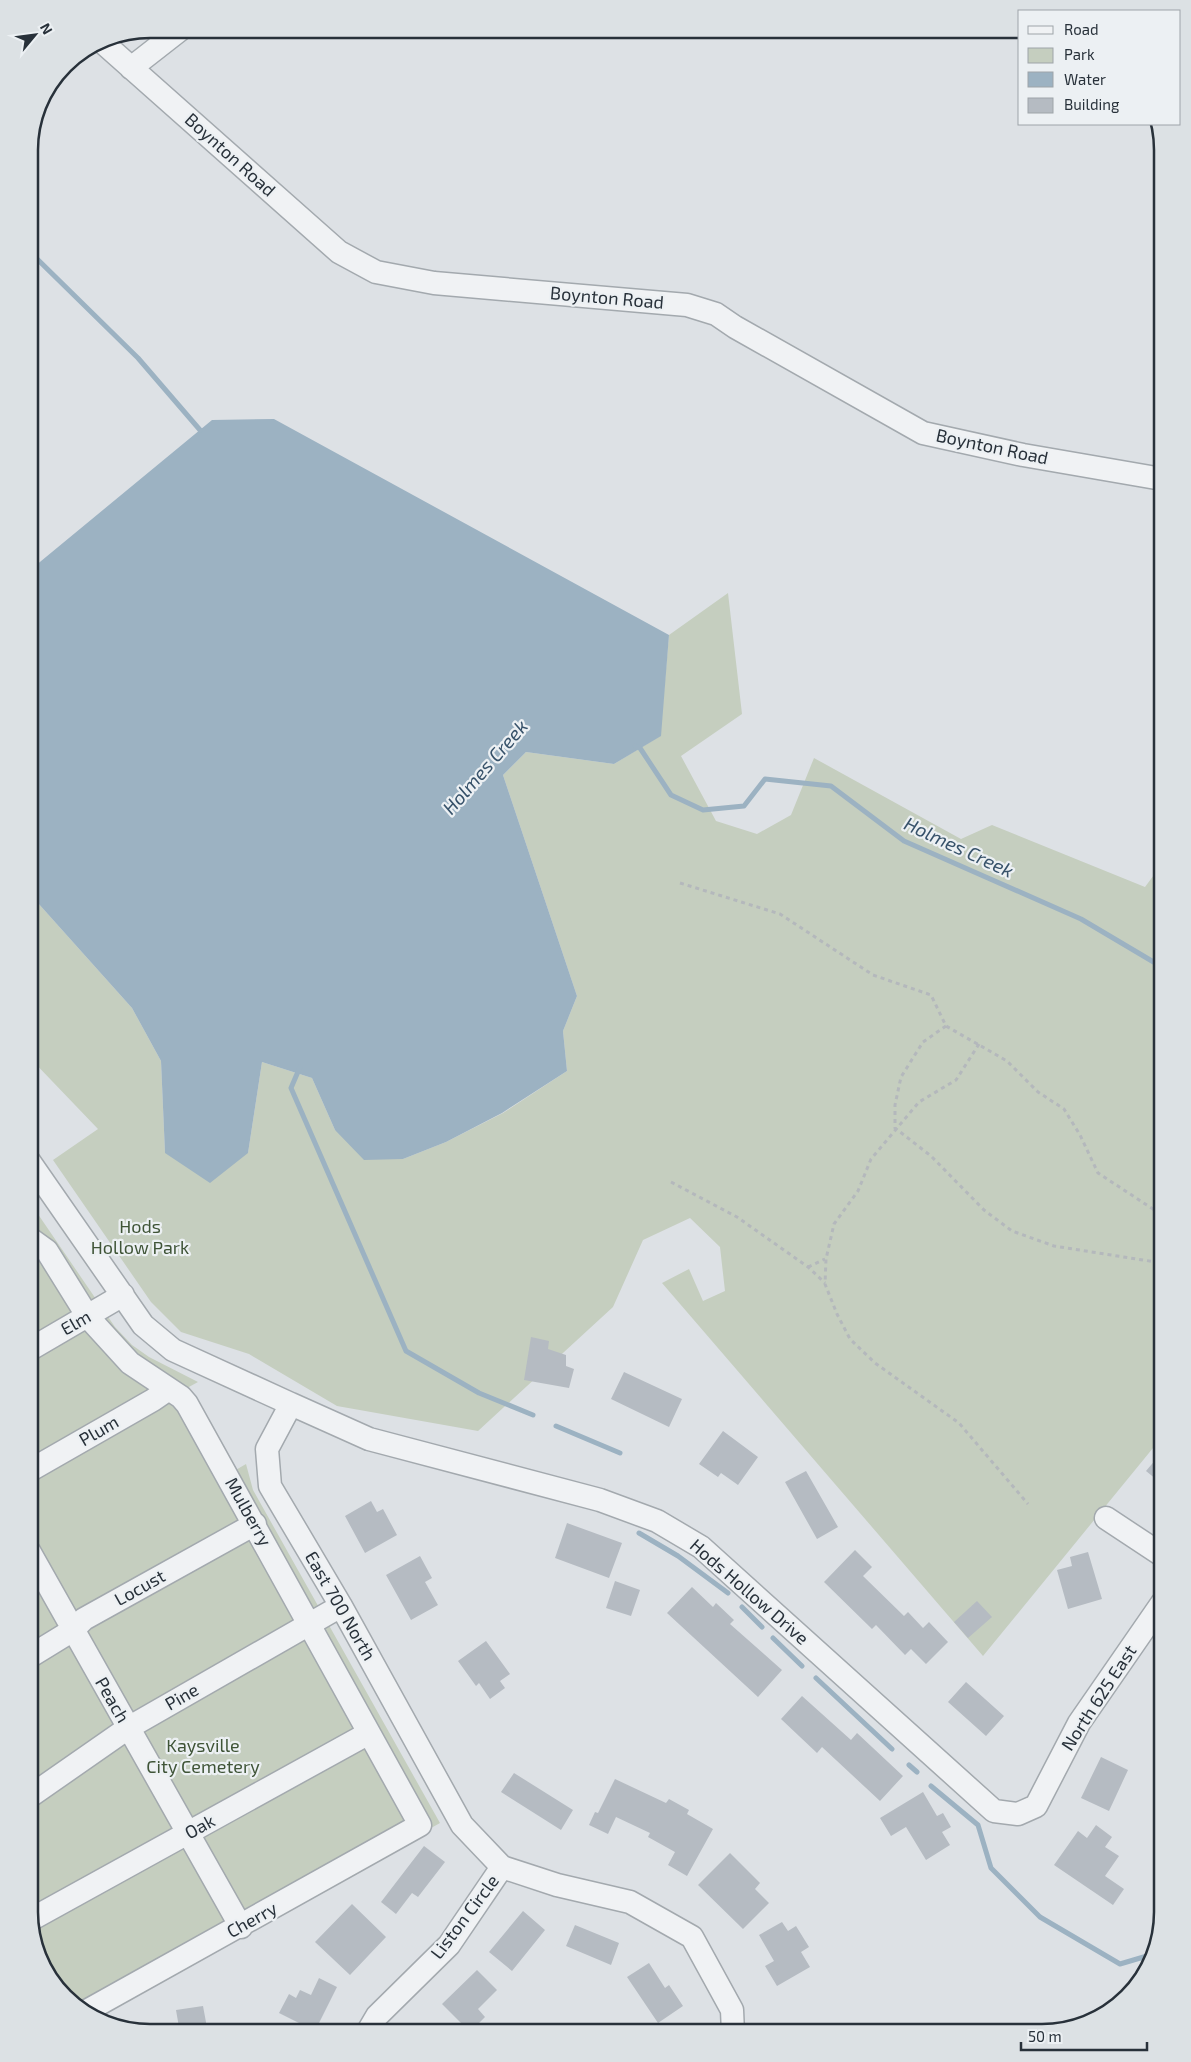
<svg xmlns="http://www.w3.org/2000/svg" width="1191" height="2062" font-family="'Exo 2',sans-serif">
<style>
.green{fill:#c5cebf}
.water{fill:#9cb2c2}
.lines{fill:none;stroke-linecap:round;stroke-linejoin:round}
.stream{stroke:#9cb2c2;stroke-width:5}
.building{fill:#b5bbc2}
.minor-casing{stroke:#a3a9ae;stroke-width:25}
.path{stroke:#b4b8bc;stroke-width:3;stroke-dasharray:4 4;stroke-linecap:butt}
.minor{stroke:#f0f2f4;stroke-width:22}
.labels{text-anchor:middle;stroke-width:4.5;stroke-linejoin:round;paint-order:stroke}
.street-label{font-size:18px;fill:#28313a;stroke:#ecf0f3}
.park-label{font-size:18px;fill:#3f5437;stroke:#ecf0f3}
.water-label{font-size:19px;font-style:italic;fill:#37526a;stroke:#ecf0f3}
.rim{fill:none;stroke:#28313a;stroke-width:2.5}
</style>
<rect width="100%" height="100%" fill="#dde1e5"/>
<path class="green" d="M728,593L742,714L681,756L716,821L757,834L791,815L814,758L961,839L992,825L1145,887L1162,864V1437L983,1656L662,1283L689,1269L703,1301L725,1291L720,1247L690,1218L643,1240L613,1307L478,1431L337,1406L249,1354L181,1332L151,1302L53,1160L98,1129L29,1057V893L132,1008L161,1061L165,1153H248L262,1062L312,1078L335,1130L403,1159L446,1142L503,1113L567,1071L563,1031L577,996L503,775L526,752L614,764L660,736L669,635Z
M29,1201L115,1327L132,1345L149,1357L198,1382L187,1388L234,1471L246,1464L253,1490L440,1823L95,2017L82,2013L41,1966L29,1913Z"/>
<path class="water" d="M274,419L669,635L661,736L614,764L526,752L503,775L577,996L563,1031L567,1071L502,1113L446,1142L403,1159L364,1160L335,1130L312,1078L262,1062L248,1153L210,1183L165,1153L161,1061L132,1008L29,893V571L212,420Z"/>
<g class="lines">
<path class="stream" d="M29,251L138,358L200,430
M635,746L640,748L671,795L703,810L744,806L765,779L831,786L904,841L1081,919L1162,967
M300,1067L291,1088L406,1351L479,1393L533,1415
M556,1426L620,1453
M639,1533L678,1556L728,1593
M742,1607L762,1627
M773,1638L802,1666
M816,1678L892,1749
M909,1765L917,1772
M931,1786L978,1825L991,1868L1040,1917L1120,1964L1147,1956L1149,1957"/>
</g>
<path class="building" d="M531,1337L549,1341L548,1349L566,1355V1366L574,1369L569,1388L524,1380Z
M624,1372L682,1399L669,1427L611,1399Z
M723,1431L758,1457L738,1485L721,1473L718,1477L699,1464Z
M1162,1452V1484L1146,1471Z
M806,1471L838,1527L817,1539L785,1482Z
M371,1501L377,1512L383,1509L397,1535L365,1553L345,1516Z
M567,1523L622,1543L609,1578L555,1558Z
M855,1550L872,1567L863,1576L904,1616L908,1612L923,1628L929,1622L948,1642L926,1664L911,1649L905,1655L876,1625L872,1629L824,1582Z
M1088,1552L1102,1599L1068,1609L1057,1570L1072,1566L1070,1557Z
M420,1556L432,1578L425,1582L438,1605L411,1620L386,1575Z
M615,1581L640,1590L631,1616L606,1608Z
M692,1587L713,1607L716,1603L734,1620L730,1624L782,1670L758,1697L667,1613Z
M977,1601L992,1617L968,1638L954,1622Z
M486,1641L510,1674L500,1681L505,1688L490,1699L479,1683L476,1686L458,1661Z
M966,1682L1004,1716L986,1736L948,1702Z
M802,1696L851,1740L857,1733L903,1776L880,1801L822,1747L817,1753L781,1719Z
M1101,1757L1128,1770L1109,1811L1081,1798Z
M514,1773L573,1810L561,1830L501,1792Z
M615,1779L666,1803L669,1799L689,1810L687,1814L713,1829L687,1876L668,1865L675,1852L648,1837L650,1833L616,1817L608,1834L589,1825L595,1812L598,1813Z
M923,1792L937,1816L943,1813L951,1827L942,1832L950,1845L926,1860L906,1827L891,1836L880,1818Z
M1096,1825L1112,1837L1105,1847L1119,1856L1105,1876L1124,1889L1113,1905L1054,1865L1078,1831L1087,1838Z
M424,1846L445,1862L418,1897L412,1893L396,1914L381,1902Z
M730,1853L760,1883L755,1889L769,1903L743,1929L698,1885Z
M352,1904L386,1937L350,1975L315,1942Z
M523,1911L545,1930L512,1971L489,1952Z
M782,1922L788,1931L796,1926L809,1947L801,1952L810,1967L777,1986L765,1966L774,1961L759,1935Z
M575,1925L619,1943L611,1965L566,1946Z
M649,1963L665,1988L669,1985L683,2006L658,2023L627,1977Z
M477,1970L497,1990L478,2009L485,2017L470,2032L442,2004Z
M319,1978L337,1987L315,2031L279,2013L289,1994L296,1998L300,1990L311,1995Z
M203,2006L208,2033H180L176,2010Z"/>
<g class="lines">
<defs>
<path id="minor" d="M100,40L339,252L376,272L434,283L687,305L716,314L735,327L923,433L1023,455L1162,479
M131,68L181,29
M29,1161L143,1325L173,1350L291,1404L267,1449L270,1486L341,1606L462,1825L502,1867L557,1885L630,1902L692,1937L732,2010L733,2033
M29,1238L47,1251L88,1317L130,1363L181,1397L187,1404L420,1825L83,2013
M29,1350L123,1295
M291,1404L369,1439L600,1500L657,1521L701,1547L994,1811L1018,1814L1036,1806L1079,1723L1162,1603
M29,1471L153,1400L169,1389
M1106,1518L1162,1555
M29,1551L241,1927
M29,1657L73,1630L84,1619L255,1524
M29,1797L128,1728L341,1606
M30,1920L369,1733
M367,2033L377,2016L449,1945L502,1867"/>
</defs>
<use href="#minor" class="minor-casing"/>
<path class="path" d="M680,883L780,914L873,975L931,995L946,1026L1007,1061L1038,1092L1064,1109L1080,1135L1098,1173L1162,1215
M946,1026L923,1042L901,1077L895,1105V1128L931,1156L984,1210L1012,1231L1054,1246L1162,1263
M979,1044L956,1080L919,1102L871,1159L858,1191L834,1224L826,1259L825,1284L837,1314L850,1339L875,1363L959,1423L1028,1504
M671,1182L737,1217L808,1267L825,1283
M808,1267L825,1259"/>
<use href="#minor" class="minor"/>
</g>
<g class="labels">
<g class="street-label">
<text transform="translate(230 155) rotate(42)" y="6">Boynton Road</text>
<text transform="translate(607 298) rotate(5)" y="6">Boynton Road</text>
<text transform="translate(992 447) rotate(12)" y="6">Boynton Road</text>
<text transform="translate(76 1323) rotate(-30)" y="6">Elm</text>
<text transform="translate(99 1431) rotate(-30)" y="6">Plum</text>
<text transform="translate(248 1512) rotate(61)" y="6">Mulberry</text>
<text transform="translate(140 1588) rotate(-29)" y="6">Locust</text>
<text transform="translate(749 1592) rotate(41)" y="6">Hods Hollow Drive</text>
<text transform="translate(340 1606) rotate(60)" y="6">East 700 North</text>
<text transform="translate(182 1697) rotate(-30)" y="6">Pine</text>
<text transform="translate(1099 1698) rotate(-57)" y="6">North 625 East</text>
<text transform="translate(112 1700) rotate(60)" y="6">Peach</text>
<text transform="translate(200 1827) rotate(-29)" y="6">Oak</text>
<text transform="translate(465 1917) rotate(-53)" y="6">Liston Circle</text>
<text transform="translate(252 1920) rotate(-29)" y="6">Cherry</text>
</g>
<g class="park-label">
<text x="140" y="1233">Hods<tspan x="140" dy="21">Hollow Park</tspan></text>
<text x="203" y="1752">Kaysville<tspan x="203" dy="21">City Cemetery</tspan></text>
</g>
<g class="water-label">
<text transform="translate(485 767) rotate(-49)" y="7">Holmes Creek</text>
<text transform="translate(959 847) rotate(25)" y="7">Holmes Creek</text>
</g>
</g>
<path d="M0 0H1191V2062H0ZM150 38H1042A112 112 0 0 1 1154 150V1912A112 112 0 0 1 1042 2024H150A112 112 0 0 1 38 1912V150A112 112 0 0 1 150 38Z" fill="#dce1e4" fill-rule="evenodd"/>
<path class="rim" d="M150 38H1042A112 112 0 0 1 1154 150V1912A112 112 0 0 1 1042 2024H150A112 112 0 0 1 38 1912V150A112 112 0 0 1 150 38Z"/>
<rect x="1018" y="10" width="162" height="115" fill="#ecf0f3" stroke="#9ea4a9"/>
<rect x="1028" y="26" width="25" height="8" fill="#f0f2f4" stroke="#9ea4a9"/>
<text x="1064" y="35" font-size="15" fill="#28313a">Road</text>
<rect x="1028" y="48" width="25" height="15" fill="#c5cebf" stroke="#9ea4a9"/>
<text x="1064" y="60" font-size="15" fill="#28313a">Park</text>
<rect x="1028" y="72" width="25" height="15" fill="#9cb2c2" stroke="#9ea4a9"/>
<text x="1064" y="85" font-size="15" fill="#28313a">Water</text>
<rect x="1028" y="98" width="25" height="15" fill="#b5bbc2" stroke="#9ea4a9"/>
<text x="1064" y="110" font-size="15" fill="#28313a">Building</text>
<g transform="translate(35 35) rotate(61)" stroke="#ecf0f3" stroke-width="4" paint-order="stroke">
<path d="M0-4L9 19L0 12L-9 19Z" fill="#28313a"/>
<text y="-8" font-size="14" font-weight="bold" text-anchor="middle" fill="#28313a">N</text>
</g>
<path d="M1021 2042v8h126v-8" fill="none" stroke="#28313a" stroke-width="2.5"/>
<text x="1028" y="2042" font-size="15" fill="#28313a" stroke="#ecf0f3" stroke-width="4" paint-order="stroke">50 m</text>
</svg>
